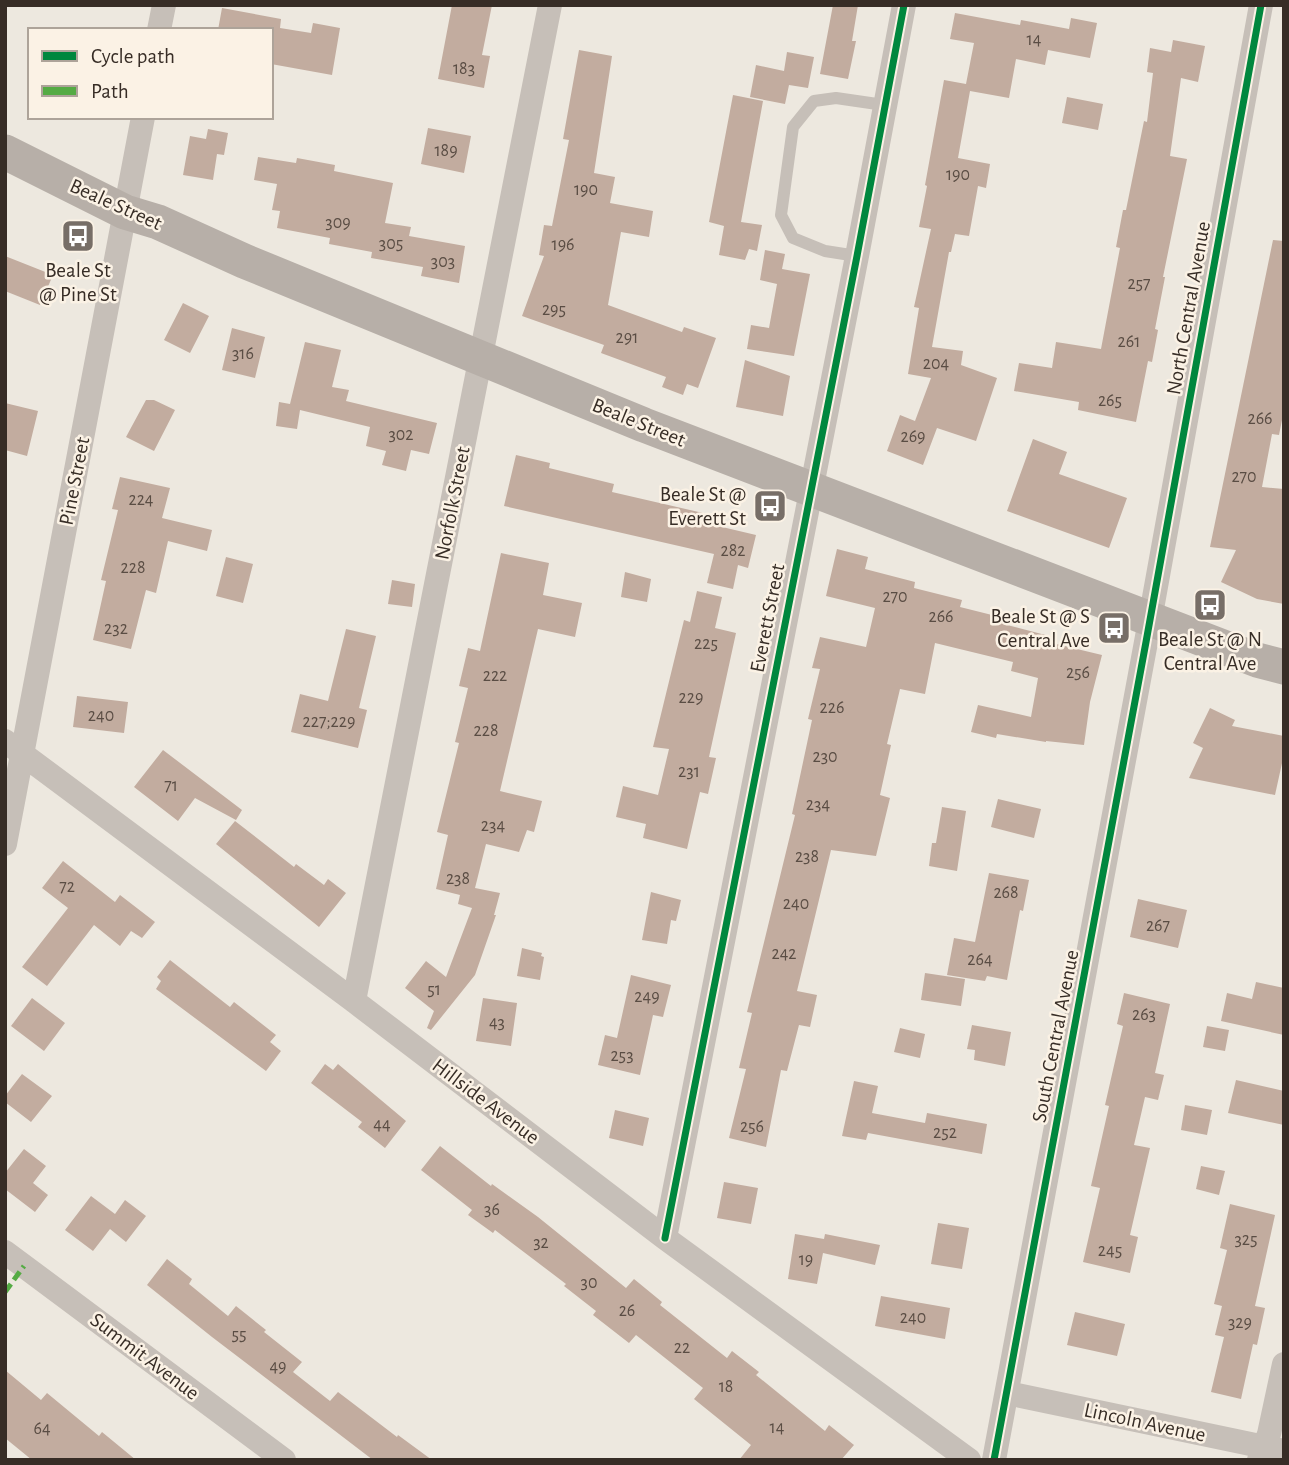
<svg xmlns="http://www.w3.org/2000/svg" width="1289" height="1465" font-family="'Alegreya Sans',sans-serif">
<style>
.building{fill:#c2ac9f}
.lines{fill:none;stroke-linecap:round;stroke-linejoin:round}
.lane{stroke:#c6bfb8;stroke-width:12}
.street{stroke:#c6bfb8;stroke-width:24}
.secondary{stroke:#b7afa8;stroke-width:35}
.quiet{stroke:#55ab44;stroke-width:5;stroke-dasharray:10 5;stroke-linecap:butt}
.cycleway-casing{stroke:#fbf2e5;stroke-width:11}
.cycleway{stroke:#00873e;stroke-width:7}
.labels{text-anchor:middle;stroke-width:5;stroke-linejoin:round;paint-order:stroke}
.number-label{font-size:18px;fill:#5a4d44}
.street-label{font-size:21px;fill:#372d26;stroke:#fbf2e5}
.poi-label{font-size:21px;fill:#372d26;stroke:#fbf2e5}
</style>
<rect width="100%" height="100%" fill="#ede8df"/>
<path class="building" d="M452,5H492L482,55L490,56L484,88L438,79Z
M833,5H858L852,41H856L848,79L820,74Z
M222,8L281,19L280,28L311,33L313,23L340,28L332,75L271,64V30H218Z
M955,13L1020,25L1021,20L1069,29L1071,18L1097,23L1090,58L1048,50L1045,65L1016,59L1009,98L970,91L958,158L990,164L986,188L978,186L969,236L955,234L951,252H949L932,347L963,351L961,365L997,378L976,441L937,428L923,465L887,451L900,415L915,421L931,378L908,374L919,308L914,307L931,229L919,227L927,186L925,185L944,80L966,84L974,43L950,39Z
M1173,40L1205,46L1198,82L1181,78L1170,156L1187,159L1163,277H1165L1155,329L1158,330L1152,362L1148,361L1136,422L1078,410L1079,402L1014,391L1019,363L1052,368L1056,342L1101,349L1120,248L1116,247L1123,210H1126L1144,121L1147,122L1153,73L1147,72L1150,48L1171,52Z
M579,50L612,56L594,173L615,177L610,203L653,211L649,237L621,232L608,305L682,332L684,327L716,338L698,388L687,384L683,395L662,387L666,377L601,353L604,345L522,316L544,256L539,255L544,225L552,226L569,140L563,139Z
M787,52L814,57L808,88L789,85L785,104L750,97L756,65L784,71Z
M733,95L763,101L741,222L762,225L757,251L749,249L745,260L719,255L724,226L709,222Z
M1067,97L1103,104L1098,130L1062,123Z
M428,128L471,136L464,173L421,164Z
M208,129L228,133L224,155L217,154L213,180L183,175L190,136L206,139Z
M258,157L296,163L297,158L335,165L334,171L393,183L385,223L411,227L409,236L465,246L459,283L421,276L423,267L371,258L372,252L329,244L330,238L277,228L280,211L272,210L277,184L254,180Z
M1273,240L1284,241V410L1279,435L1272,434L1262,487L1284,489V604L1257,599L1221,582L1236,550L1210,547Z
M765,250L785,254L782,269L810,274L794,356L747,349L751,325L769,328L777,284L760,280Z
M5,256L53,275L40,305L5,291Z
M183,303L209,316L190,353L164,340Z
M232,328L265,337L255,378L222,370Z
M305,342L341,350L332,387L349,390L346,401L437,423L429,454L411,450L406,471L382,465L386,451L366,446L370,427L300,410L297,429L276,426L279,402L290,404Z
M745,360L790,376L783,416L736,407Z
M146,400H154L175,410L154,451L126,437Z
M5,403L38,411L27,456L5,450Z
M1033,439L1067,452L1059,474L1127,498L1109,548L1007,511Z
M516,455L550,463L549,468L614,484L612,492L703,513L701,522L756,535L748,568L738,565L733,589L707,583L714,554L504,506Z
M120,477L170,488L162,518L212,530L207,551L168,541L156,593L146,590L131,649L93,640L106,581L101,580L118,510L112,509Z
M837,549L868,557L865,569L915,582L914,588L962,600L960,607L1008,619L1007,625L1053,637L1052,643L1102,655L1090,702L1084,745L1046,741V742L997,734L996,738L971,732L978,705L1031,717L1038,678L1011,671L1013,662L935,643L925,694L900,689L887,744L891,745L880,795L890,798L876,856L831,850L797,991L817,995L810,1027L799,1025L787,1071L781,1070L766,1147L729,1138L746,1069L739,1068L752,1013L747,1012L795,815L792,814L812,720L808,719L820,669L812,668L820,637L866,647L875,608L826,596Z
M501,553L549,563L543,595L582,603L575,637L538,629L500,791L542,801L534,832L527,830L519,852L486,844L475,888L500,893L494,915H496L475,975L431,1030L427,1028L434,1011L405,988L426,961L446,977L472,908L458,904L460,895L436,889L448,835L437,832L459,743L455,742L468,688L459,686L468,648L480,651Z
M226,557L253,564L243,603L216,596Z
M625,572L651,579L647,602L621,597Z
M392,580L415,584L412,607L388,604Z
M697,591L722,597L715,628L736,633L709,757L716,758L708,794L700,792L687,849L643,838L646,824L616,817L623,786L658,795L669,749L653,747L684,620L690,622Z
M346,629L376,636L359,708L367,710L358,748L291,732L300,694L328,701Z
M77,696L128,702L124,733L73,727Z
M1210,708L1235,720L1232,726L1284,736V754L1275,795L1189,778L1203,748L1193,743Z
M163,750L242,810L236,820L195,798L178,821L134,787Z
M998,799L1041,809L1034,838L991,827Z
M942,807L966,811L957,871L929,866L932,843H936Z
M235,821L294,867L296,864L324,885L328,879L346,893L319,927L216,844Z
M63,861L115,902L120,895L155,922L142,938L131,931L120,946L94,925L47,986L22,967L68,908L42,888Z
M989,873L1029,880L1023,911L1020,910L1007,980L987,976L985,981L947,975L954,938L975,942Z
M651,892L681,900L676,921L671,920L667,944L642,940Z
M1138,899L1187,910L1178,948L1130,937Z
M522,948L542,953L541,956L544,957L540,980L517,976Z
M170,960L230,1007L234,1002L276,1035L270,1042L281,1051L266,1071L156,989L161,981L157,977Z
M925,973L965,979L961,1006L921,1000Z
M631,975L671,985L663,1017L653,1015L640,1075L598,1065L605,1035L617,1038Z
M1256,982L1284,988V1035L1221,1021L1227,993L1252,999Z
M1124,993L1170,1004L1155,1073L1164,1075L1158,1100L1145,1097L1134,1145L1150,1148L1130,1235L1138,1237L1130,1273L1083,1262L1100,1188L1091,1186L1109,1106L1105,1105L1123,1026L1117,1024Z
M32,998L65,1023L44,1051L11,1026Z
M483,998L517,1003L511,1046L476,1041Z
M972,1025L1011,1032L1005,1066L974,1060L975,1050L967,1049Z
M1207,1026L1229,1030L1225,1051L1203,1047Z
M900,1028L925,1034L920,1058L894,1052Z
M325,1064L333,1070L338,1064L406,1121L385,1148L358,1127L362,1122L311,1083Z
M22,1074L52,1096L31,1122L5,1102V1096Z
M1236,1080L1284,1091V1125L1228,1113Z
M854,1081L878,1086L872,1113L925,1123L927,1113L987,1124L982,1154L868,1133L866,1140L842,1136Z
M1185,1105L1212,1110L1207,1135L1181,1130Z
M615,1110L649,1118L643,1146L609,1138Z
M440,1146L491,1186L492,1184L538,1217L626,1288L634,1279L662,1302L660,1305L727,1358L732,1351L759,1372L756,1375L825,1431L829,1425L854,1445L841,1460H739L751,1445L694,1399L703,1388L636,1335L629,1343L593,1315L596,1311L564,1286L566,1284L495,1230L493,1233L468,1215L472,1210L421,1170Z
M24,1149L46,1166L33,1183L48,1195L35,1212L5,1189V1173Z
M1201,1166L1225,1171L1219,1195L1196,1189Z
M724,1182L758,1188L751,1224L717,1218Z
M91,1196L115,1214L125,1200L146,1216L126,1242L110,1229L93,1251L65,1230Z
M1230,1204L1275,1215L1255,1306L1265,1308L1257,1345L1253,1344L1241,1399L1211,1392L1224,1337L1215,1335L1222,1306L1214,1304L1227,1250L1220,1248Z
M938,1223L969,1228L962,1269L931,1264Z
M795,1234L824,1239L825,1234L880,1245L875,1265L823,1253L817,1284L788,1279Z
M167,1259L192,1279L189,1284L228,1316L236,1306L266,1330L264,1332L302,1362L293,1372L330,1401L338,1392L397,1437L398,1435L432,1460H373L212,1337L147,1285Z
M881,1296L950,1308L945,1339L875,1326Z
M1075,1312L1125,1324L1117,1356L1067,1345Z
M5,1370L41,1400L47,1393L99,1436L102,1432L136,1460H32L5,1438Z"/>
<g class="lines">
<path class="lane" d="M857,256L825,251L793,238L781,215L793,127L814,101L836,98L884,105"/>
<path class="street" d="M159,30L164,5
M5,741L354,1001L665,1238L969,1460
M5,844L143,117
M354,1001L550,5
M665,1238L857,256L904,5
M5,1252L284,1460
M1007,1393L1284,1451
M994,1460L1146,642L1261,5
M1259,1460L1269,1434L1284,1364"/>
<path class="secondary" d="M5,152L125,212L158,222L244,261L644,425L1257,660L1284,667"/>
<path class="quiet" d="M5,1292L24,1266"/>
<defs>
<path id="cycleway" d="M665,1238L857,256L904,5
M994,1460L1146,642L1261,5"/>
</defs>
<use href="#cycleway" class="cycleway-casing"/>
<use href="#cycleway" class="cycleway"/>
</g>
<defs>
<symbol id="bus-square" viewBox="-11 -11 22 22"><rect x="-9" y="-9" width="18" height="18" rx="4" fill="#776e67" stroke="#fbf2e5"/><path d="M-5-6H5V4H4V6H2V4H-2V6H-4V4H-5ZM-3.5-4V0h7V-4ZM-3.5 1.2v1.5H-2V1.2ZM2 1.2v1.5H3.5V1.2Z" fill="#fff"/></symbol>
</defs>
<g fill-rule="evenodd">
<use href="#bus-square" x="59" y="217" width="38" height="38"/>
<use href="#bus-square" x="751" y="487" width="38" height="38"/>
<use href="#bus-square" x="1191" y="586" width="38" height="38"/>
<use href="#bus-square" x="1095" y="609" width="38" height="38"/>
</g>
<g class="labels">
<g class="number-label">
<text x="1034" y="45">14</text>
<text x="464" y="74">183</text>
<text x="446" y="156">189</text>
<text x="958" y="180">190</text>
<text x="586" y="195">190</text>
<text x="338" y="228">309</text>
<text x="391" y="249">305</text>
<text x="563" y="250">196</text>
<text x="443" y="267">303</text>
<text x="1139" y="289">257</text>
<text x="554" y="315">295</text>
<text x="627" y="343">291</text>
<text x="1129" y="347">261</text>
<text x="243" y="359">316</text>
<text x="936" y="369">204</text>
<text x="1110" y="406">265</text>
<text x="1260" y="424">266</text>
<text x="401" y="440">302</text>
<text x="913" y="442">269</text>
<text x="1244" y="482">270</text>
<text x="141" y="505">224</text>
<text x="733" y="556">282</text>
<text x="133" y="573">228</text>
<text x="895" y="602">270</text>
<text x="941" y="622">266</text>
<text x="116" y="634">232</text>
<text x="706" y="649">225</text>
<text x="1078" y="678">256</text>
<text x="495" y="681">222</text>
<text x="691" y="703">229</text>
<text x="832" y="713">226</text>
<text x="101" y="721">240</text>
<text x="329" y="727">227;229</text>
<text x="486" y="736">228</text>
<text x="825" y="762">230</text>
<text x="689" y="777">231</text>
<text x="171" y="791">71</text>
<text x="818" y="810">234</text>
<text x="493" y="831">234</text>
<text x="807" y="862">238</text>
<text x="458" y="884">238</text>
<text x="67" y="892">72</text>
<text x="1006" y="898">268</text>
<text x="796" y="909">240</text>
<text x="1158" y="931">267</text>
<text x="784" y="959">242</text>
<text x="980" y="965">264</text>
<text x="434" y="995">51</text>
<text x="647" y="1002">249</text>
<text x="1144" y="1020">263</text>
<text x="497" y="1028">43</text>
<text x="622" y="1061">253</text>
<text x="382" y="1130">44</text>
<text x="752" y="1132">256</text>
<text x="945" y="1138">252</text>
<text x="492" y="1215">36</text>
<text x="1246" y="1245">325</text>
<text x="541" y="1248">32</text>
<text x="1110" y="1256">245</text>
<text x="806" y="1265">19</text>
<text x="589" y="1288">30</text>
<text x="627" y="1316">26</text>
<text x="913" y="1323">240</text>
<text x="1240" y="1328">329</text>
<text x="239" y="1340">55</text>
<text x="682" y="1353">22</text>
<text x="278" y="1372">49</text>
<text x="726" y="1392">18</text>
<text x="777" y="1433">14</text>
<text x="42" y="1434">64</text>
</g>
<g class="street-label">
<text transform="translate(116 204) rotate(24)" y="7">Beale Street</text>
<text transform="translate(1188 308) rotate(-80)" y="7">North Central Avenue</text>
<text transform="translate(639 422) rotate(22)" y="7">Beale Street</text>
<text transform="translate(74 481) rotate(-79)" y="7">Pine Street</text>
<text transform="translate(452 503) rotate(-79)" y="7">Norfolk Street</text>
<text transform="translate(767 618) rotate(-79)" y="7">Everett Street</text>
<text transform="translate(1055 1036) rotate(-79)" y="7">South Central Avenue</text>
<text transform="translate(486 1101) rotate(37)" y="7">Hillside Avenue</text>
<text transform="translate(145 1356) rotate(37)" y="7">Summit Avenue</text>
<text transform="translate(1145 1422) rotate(12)" y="7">Lincoln Avenue</text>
</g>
<g class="poi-label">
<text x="78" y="277">Beale St<tspan x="78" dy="24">@ Pine St</tspan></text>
<text x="746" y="501" text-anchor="end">Beale St @<tspan x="746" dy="24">Everett St</tspan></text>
<text x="1090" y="623" text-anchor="end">Beale St @ S<tspan x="1090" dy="24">Central Ave</tspan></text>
<text x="1210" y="646">Beale St @ N<tspan x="1210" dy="24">Central Ave</tspan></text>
</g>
</g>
<rect width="1289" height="1465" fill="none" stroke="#372d26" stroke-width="14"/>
<rect x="28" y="28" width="245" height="91" fill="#fbf2e5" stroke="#ada399" stroke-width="2"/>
<rect x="42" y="51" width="35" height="10" fill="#00873e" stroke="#ada399" stroke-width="2"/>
<text x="91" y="63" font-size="21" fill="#372d26">Cycle path</text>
<rect x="42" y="86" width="35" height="10" fill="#55ab44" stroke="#ada399" stroke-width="2"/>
<text x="91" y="98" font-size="21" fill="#372d26">Path</text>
</svg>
